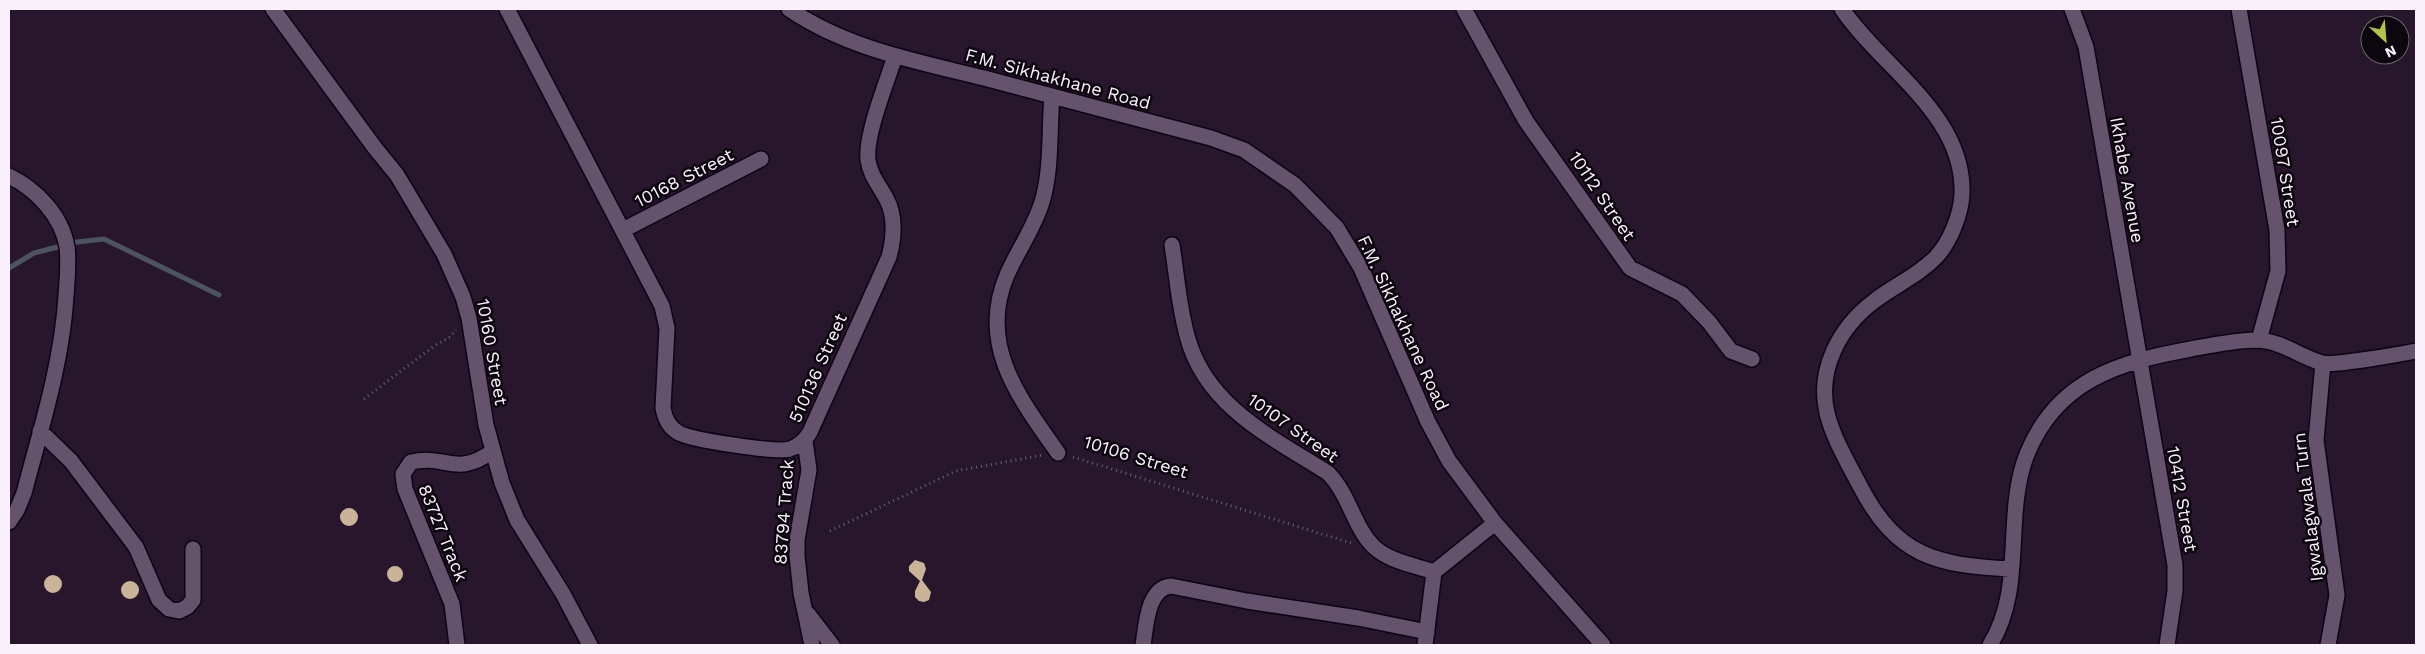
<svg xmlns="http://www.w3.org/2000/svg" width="2425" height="654" font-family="'Work Sans',sans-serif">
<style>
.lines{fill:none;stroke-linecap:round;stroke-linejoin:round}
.stream{stroke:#4c5464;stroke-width:5}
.building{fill:#cab498}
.street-casing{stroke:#0f0314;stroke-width:18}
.secondary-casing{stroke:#0f0314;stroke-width:18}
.path{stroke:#6f6173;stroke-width:3;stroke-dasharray:1 4;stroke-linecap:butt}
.street{stroke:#65526c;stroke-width:15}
.secondary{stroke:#65526c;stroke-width:15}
.labels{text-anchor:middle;stroke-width:5;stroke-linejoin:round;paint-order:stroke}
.street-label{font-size:18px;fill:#faf1fd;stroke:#0c060e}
</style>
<rect width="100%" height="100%" fill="#27162c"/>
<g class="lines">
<path class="stream" d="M9,268L34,253L77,242L104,239L219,295"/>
</g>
<path class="building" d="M340 517a9 9 0 1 1 18 0a9 9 0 1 1-18 0Z
M915,560L924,563L926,569L922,580L931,592L929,600L924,602L919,601L915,597V591L920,581L909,571V566Z
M387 574a8 8 0 1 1 16 0a8 8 0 1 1-16 0Z
M44 584a9 9 0 1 1 18 0a9 9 0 1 1-18 0Z
M121 590a9 9 0 1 1 18 0a9 9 0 1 1-18 0Z"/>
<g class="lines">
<defs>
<path id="street" d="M507,9L662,306L667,328L663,408C665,419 669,428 679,433C692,440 777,453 790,449C799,446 805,441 810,432L889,257C894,238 896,216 886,198C879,185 870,175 868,160C865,135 887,82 895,56
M789,9C848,49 916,61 984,78C1060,98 1136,118 1211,138L1244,150L1295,185L1337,228L1361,268L1428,422L1449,461L1495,523L1603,645
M1464,9L1526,121L1630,268L1682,294L1709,322L1731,351L1752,359
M1842,9C1882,68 1965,115 1962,194C1961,215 1950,242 1936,257C1918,276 1893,286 1873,302C1839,328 1817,370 1827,413C1833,438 1848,463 1860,486C1897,557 1936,565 2011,569
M2072,9L2086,47L2175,565V591L2167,645
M2239,9L2277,230L2278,271L2259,340
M1052,96C1049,130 1052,169 1042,202C1034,228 1018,250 1007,275C977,345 1020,399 1058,453
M9,176C36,189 62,216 67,247C69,263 67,280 66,296C62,363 41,428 24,493L17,510L9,522
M623,230L761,159
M1172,245C1177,276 1179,309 1188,339C1207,407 1273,438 1328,473C1349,494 1354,527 1373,546C1388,561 1414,565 1434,572L1495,523
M2323,363L2316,440L2337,595L2328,645
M40,431L71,461L136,547L159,600L169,609L179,611L187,607L193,600V549
M805,441L809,470L797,540V556L801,593L812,645
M808,614L832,645
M457,645L452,604L405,489L403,474L411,462C447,454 455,478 493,451
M1143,645C1146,627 1147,588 1171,586L1247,601L1358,618L1427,632
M1425,645L1434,572
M1990,645C2026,587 2003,515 2027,454C2057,380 2119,362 2191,349C2212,345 2236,340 2258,340C2281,341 2301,357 2322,363C2334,366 2401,354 2416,351"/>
<path id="secondary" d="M273,9L375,148L397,175L444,254L463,297L469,318L486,425L502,483L517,520L563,594L590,645"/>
</defs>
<use href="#street" class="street-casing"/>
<use href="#secondary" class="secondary-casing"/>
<path class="path" d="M364,399L434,346L450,337L456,330
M1073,457L1351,543
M830,531L956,471L1043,455"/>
<use href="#street" class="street"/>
<use href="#secondary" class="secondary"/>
</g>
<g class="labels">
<g class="street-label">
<text transform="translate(1058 79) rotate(15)" y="6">F.M. Sikhakhane Road</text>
<text transform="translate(2285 172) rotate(81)" y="6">10097 Street</text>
<text transform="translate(684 178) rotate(-27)" y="6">10168 Street</text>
<text transform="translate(2127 180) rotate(80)" y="6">Ikhabe Avenue</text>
<text transform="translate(1602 196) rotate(56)" y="6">10112 Street</text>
<text transform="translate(1403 323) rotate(65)" y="6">F.M. Sikhakhane Road</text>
<text transform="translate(492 352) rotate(80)" y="6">10160 Street</text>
<text transform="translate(818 368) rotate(-66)" y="6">510136 Street</text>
<text transform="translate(1293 428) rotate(35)" y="6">10107 Street</text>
<text transform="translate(1136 457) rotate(17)" y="6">10106 Street</text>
<text transform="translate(2182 499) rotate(80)" y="6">10412 Street</text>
<text transform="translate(2308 507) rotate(-97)" y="6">Igwalagwala Turn</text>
<text transform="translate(784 512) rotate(-86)" y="6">83794 Track</text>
<text transform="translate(443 533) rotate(68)" y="6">83727 Track</text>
</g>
</g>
<rect width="2425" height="654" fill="none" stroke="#faf1fd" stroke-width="20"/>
<g transform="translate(2385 40) rotate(154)"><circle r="24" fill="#0c060e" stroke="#6b646e"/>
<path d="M0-4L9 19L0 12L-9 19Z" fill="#b6c148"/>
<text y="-8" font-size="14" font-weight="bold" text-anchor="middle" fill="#faf1fd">N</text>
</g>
</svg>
